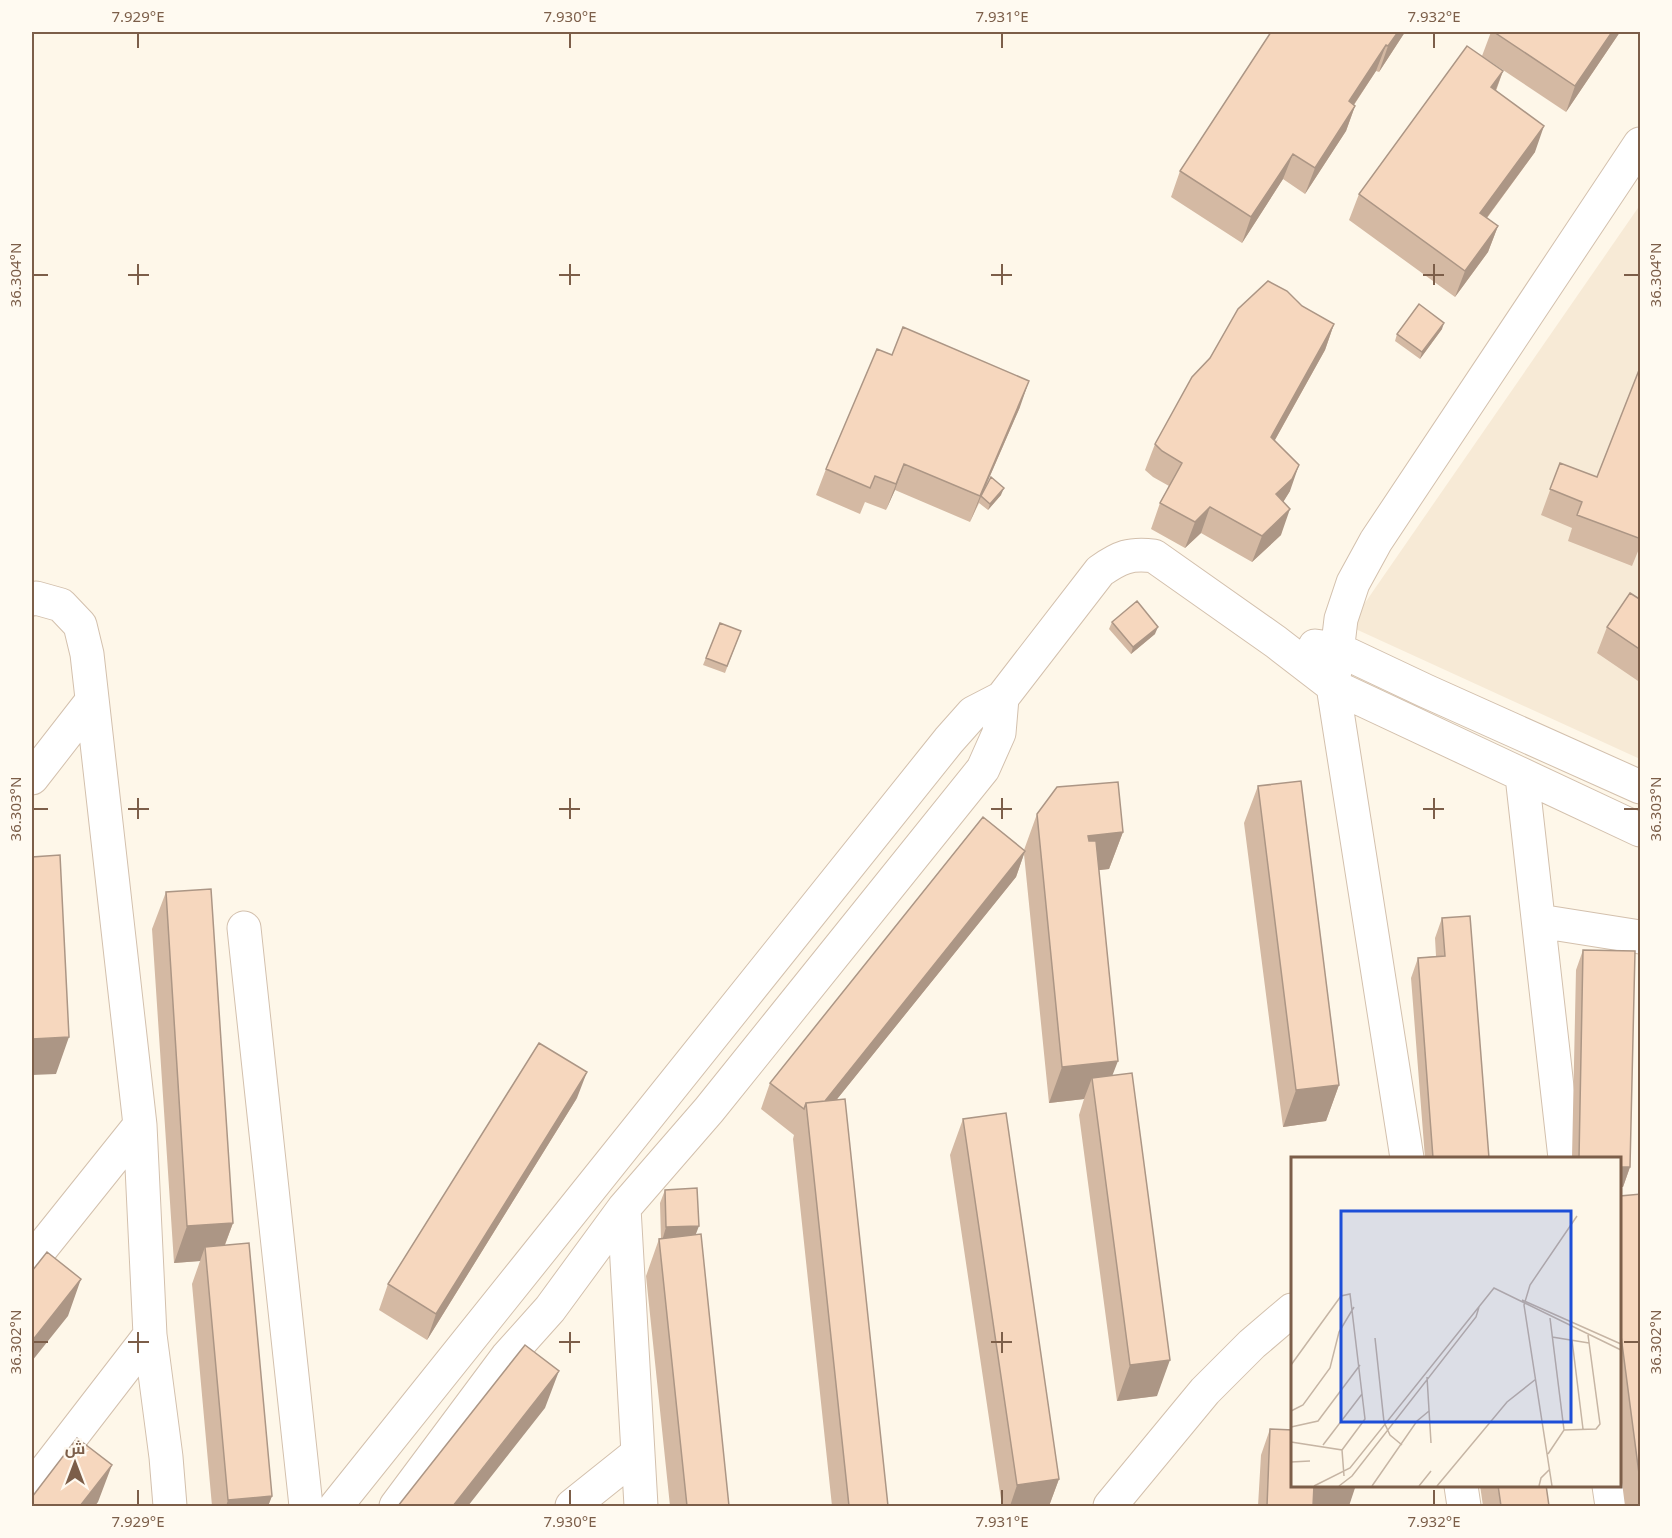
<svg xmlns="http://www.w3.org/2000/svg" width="1672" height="1538" font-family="'Noto Sans',Cairo,sans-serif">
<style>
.residential{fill:#f7ead6}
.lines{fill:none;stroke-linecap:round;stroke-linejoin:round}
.street-casing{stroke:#d3c0ad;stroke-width:35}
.street{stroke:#fff;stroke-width:33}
.wall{fill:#d4b9a3}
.shaded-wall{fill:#ac9685}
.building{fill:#f6d7be;stroke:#ac9685;stroke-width:1.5}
.ticks{fill:none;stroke:#7c5e49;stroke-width:2}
.inset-road{fill:none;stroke:#c6b5a4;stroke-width:1.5}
.view{fill:#1d4ed8;fill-opacity:0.15;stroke:#1d4ed8;stroke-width:3}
.inset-edge{fill:none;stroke:#7c5e49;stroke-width:3}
.neatline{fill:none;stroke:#7c5e49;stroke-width:2}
.ticks-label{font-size:15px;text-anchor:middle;fill:#7c5e49}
</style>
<rect width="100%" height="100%" fill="#fef7e9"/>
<path class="residential" d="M1640,205V759L1349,626Z"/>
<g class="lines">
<defs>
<path id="street" d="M32,599L36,598L61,605L80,625L87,654L140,1125L150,1335L166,1457L170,1506
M1315,646L1337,649L1426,691L1640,787
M1522,776L1565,1158
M32,778L91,702
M1539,921L1640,937
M244,928L306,1506
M1407,1158L1333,686L1341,619L1353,583L1376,541L1640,144
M624,1208L641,1506
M32,1260L140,1125
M1461,1486L1464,1506
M1609,1486L1612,1506
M32,1488L150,1335
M336,1506L949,740L973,713L1002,698L1100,571C1120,557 1130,553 1154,556L1276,642L1333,686L1640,830
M396,1506L507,1357L550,1309L624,1208L709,1110L983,769L999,733L1002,698
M572,1506L637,1454
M1110,1506L1205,1391L1252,1344L1292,1310"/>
</defs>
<use href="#street" class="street-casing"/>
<use href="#street" class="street"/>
</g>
<path class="wall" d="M1405,32L1379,72L1376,71L1354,105L1355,106L1346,131L1305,194L1283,179L1242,243L1171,197L1180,171Z
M1491,32H1620L1566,112L1482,56Z
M1503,71L1496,91L1535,152L1487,218L1498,226L1488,252L1455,297L1349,220L1359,194Z
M1302,306L1334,324L1325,350L1275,440L1290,491L1283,502L1281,535L1252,562L1201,533L1185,548L1151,529L1160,503L1169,486L1153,477L1145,470L1155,444Z
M1442,329L1420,359L1395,341L1397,334Z
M1641,365V544L1632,566L1568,541L1572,528L1541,515L1560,463L1597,477Z
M1020,407L983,492L1001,495L988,510L979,503L970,522L895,490L886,510L865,502L860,514L816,495L826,469Z
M1641,600V683L1597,653L1607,627Z
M1112,622L1155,634L1131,654L1109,629Z
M720,623L741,631L725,673L703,665Z
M1258,786L1339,1085L1326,1121L1283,1127L1244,823Z
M1037,814L1123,832L1109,869L1098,870L1112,1076L1157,1396L1117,1401L1079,1115L1084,1099L1049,1103L1024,854L1016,877L837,1099L888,1506H832L793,1139L794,1135L761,1109L770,1083L1024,850Z
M166,892L233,1223L225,1245L272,1496L268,1506H212L192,1284L200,1261L174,1263L152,929Z
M1442,918L1489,1158H1425L1411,978L1418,958L1436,956L1435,938Z
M1583,950L1630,1167L1623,1187L1620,1158H1572L1576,970Z
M577,1098L427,1340L379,1310L388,1284Z
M963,1119L1059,1479L1049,1506H1002L950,1155Z
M665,1190L696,1235L729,1506H670L646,1276L659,1239H661L660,1203Z
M1641,1194V1506H1625L1620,1467V1196Z
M1270,1429L1349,1506L1313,1505V1506H1258L1261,1455Z
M1480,1485H1546L1549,1506H1483Z"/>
<path class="shaded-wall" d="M1398,32H1405L1379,72L1388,46Z
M1612,32H1620L1566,112L1575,86Z
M1386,45L1376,71L1339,127L1349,101Z
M1503,71L1493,97L1491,87Z
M1355,106L1346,131L1305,194L1315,168Z
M1544,126L1535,152L1471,239L1480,213Z
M1293,154L1283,179L1242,243L1251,217Z
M1498,226L1488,252L1455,297L1465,271Z
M1444,323L1442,329L1420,359L1422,352Z
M1334,324L1325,350L1262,463L1271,437Z
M1029,381L1020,407L970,522L980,496Z
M904,464L895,490L886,510L896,484Z
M1299,465L1290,491L1282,504L1276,494Z
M1004,488L1001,495L988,510L990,504Z
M1210,507L1201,533L1185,548L1195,522Z
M1290,509L1281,535L1252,562L1262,536Z
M1158,627L1155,634L1131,654L1133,647Z
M1123,832L1109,869L1074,873L1088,836Z
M1025,851L1016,877L809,1134L808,1113Z
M69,1037L56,1074L32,1075V1039Z
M1118,1061L1104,1097L1092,1078L1084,1099L1049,1103L1062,1067Z
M587,1072L577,1098L427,1340L436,1314Z
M1339,1085L1326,1121L1283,1127L1296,1090Z
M1620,1167H1630L1623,1187H1620Z
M233,1223L219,1260L205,1247L200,1261L174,1263L187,1226Z
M699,1226L694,1239L662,1241L666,1227Z
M81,1279L68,1316L32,1361V1341Z
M1170,1360L1157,1396L1117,1401L1130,1365Z
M559,1371L545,1408L468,1506H453Z
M112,1465L98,1502L95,1506H80Z
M1059,1479L1049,1506H1010L1017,1485Z
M1312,1485H1356L1349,1506L1305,1504Z
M272,1496L268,1506H226L228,1500Z"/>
<path class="building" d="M1271,32H1398L1388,46L1386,45L1349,101L1355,106L1315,168L1293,154L1251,217L1180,171Z
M1494,32H1612L1575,86Z
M1467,46L1503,71L1491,87L1544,126L1480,213L1498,226L1465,271L1359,194Z
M1268,281L1287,291L1302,306L1334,324L1271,437L1299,465L1292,479L1276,494L1290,509L1262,536L1210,507L1195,522L1160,503L1182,463L1162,451L1155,444L1192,377L1210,358L1238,309Z
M1419,304L1444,323L1422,352L1397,334Z
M903,327L1029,381L980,496L904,464L896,484L875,476L870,488L826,469L877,349L892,355Z
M1641,365V539L1577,515L1582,502L1550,489L1560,463L1597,477Z
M991,477L1004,488L990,504L981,496Z
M1630,593L1641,600V650L1607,627Z
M1137,601L1158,627L1133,647L1112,622Z
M720,623L741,631L727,666L706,658Z
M1301,781L1339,1085L1296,1090L1258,786Z
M1118,782L1123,832L1088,836L1089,841H1096L1118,1061L1062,1067L1037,814L1057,787Z
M983,817L1025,851L825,1101L806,1103L804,1109L770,1083Z
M60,855L69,1037L32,1039V857Z
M211,889L233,1223L187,1226L166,892Z
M1470,916L1489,1158H1433L1418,958L1445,956L1442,918Z
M1583,950L1635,951L1630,1167H1620V1158H1579Z
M539,1043L587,1072L436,1314L388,1284Z
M1132,1073L1170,1360L1130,1365L1092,1078Z
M845,1099L888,1506H849L806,1103Z
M1006,1113L1059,1479L1017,1485L963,1119Z
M697,1188L699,1226L666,1227L665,1190Z
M1641,1194V1489L1620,1328V1196Z
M701,1234L729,1506H687L659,1239Z
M249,1243L272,1496L228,1500L205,1247Z
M47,1252L81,1279L32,1341V1271Z
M525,1345L559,1371L453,1506H398Z
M1270,1429L1293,1430V1485H1314L1313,1506H1267Z
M77,1438L112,1465L80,1506H32V1497Z
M1498,1485H1546L1549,1506H1501Z"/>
<path class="ticks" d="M138,33V48M570,33V48M1002,33V48M1434,33V48M138,264V285M570,264V285M1002,264V285M1434,264V285M33,275H48M128,275H149M559,275H580M991,275H1012M1423,275H1444M1624,275H1639M138,798V819M570,798V819M1002,798V819M1434,798V819M33,809H48M128,809H149M559,809H580M991,809H1012M1423,809H1444M1624,809H1639M138,1332V1353M570,1332V1353M1002,1332V1353M33,1342H48M128,1342H149M559,1342H580M991,1342H1012M1624,1342H1639M138,1490V1505M570,1490V1505M1002,1490V1505M1434,1490V1505"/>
<g transform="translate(1291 1157)">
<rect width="330" height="330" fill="#fef7e9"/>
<path class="inset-road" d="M231,143L330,187M259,161L273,273M261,180L298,186M84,181L93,265L99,278L111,288M281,183L292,272M0,208L50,139L59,137L74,262L51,293M136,220L140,286M0,254L12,248L39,211L48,175L63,150M0,270L27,264L69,208M0,285L51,293L53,319M32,288L71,237M257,297L273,273L305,272L309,267L297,178M0,305L19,304M23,329L59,311L203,131L330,193M48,329L61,319L185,160L188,150M81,329L126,264L138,254M128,329L140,314M146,329L216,245L245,222M248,329L250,321L259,312M261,329L233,148L239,128L286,59"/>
<path class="view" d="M50,54H280V265H50Z"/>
<rect width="330" height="330" class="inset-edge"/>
</g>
<rect width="1672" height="1538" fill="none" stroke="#fffaf1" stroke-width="66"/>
<g transform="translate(75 1463)" stroke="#fffaf1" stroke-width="4.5" paint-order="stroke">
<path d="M0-4.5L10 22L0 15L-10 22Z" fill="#7c5e49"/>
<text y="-9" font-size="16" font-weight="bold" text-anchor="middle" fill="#7c5e49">ش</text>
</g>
<rect x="33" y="33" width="1606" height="1472" class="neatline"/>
<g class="ticks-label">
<text x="138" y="22">7.929°E</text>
<text x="570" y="22">7.930°E</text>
<text x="1002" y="22">7.931°E</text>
<text x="1434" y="22">7.932°E</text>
<text transform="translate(16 275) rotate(-90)" y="5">36.304°N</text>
<text transform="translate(1656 275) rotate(-90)" y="5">36.304°N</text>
<text transform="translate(16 809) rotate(-90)" y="5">36.303°N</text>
<text transform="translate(1656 809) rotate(-90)" y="5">36.303°N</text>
<text transform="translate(16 1342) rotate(-90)" y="5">36.302°N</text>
<text transform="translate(1656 1342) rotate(-90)" y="5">36.302°N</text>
<text x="138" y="1527">7.929°E</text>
<text x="570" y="1527">7.930°E</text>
<text x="1002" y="1527">7.931°E</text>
<text x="1434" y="1527">7.932°E</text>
</g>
</svg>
